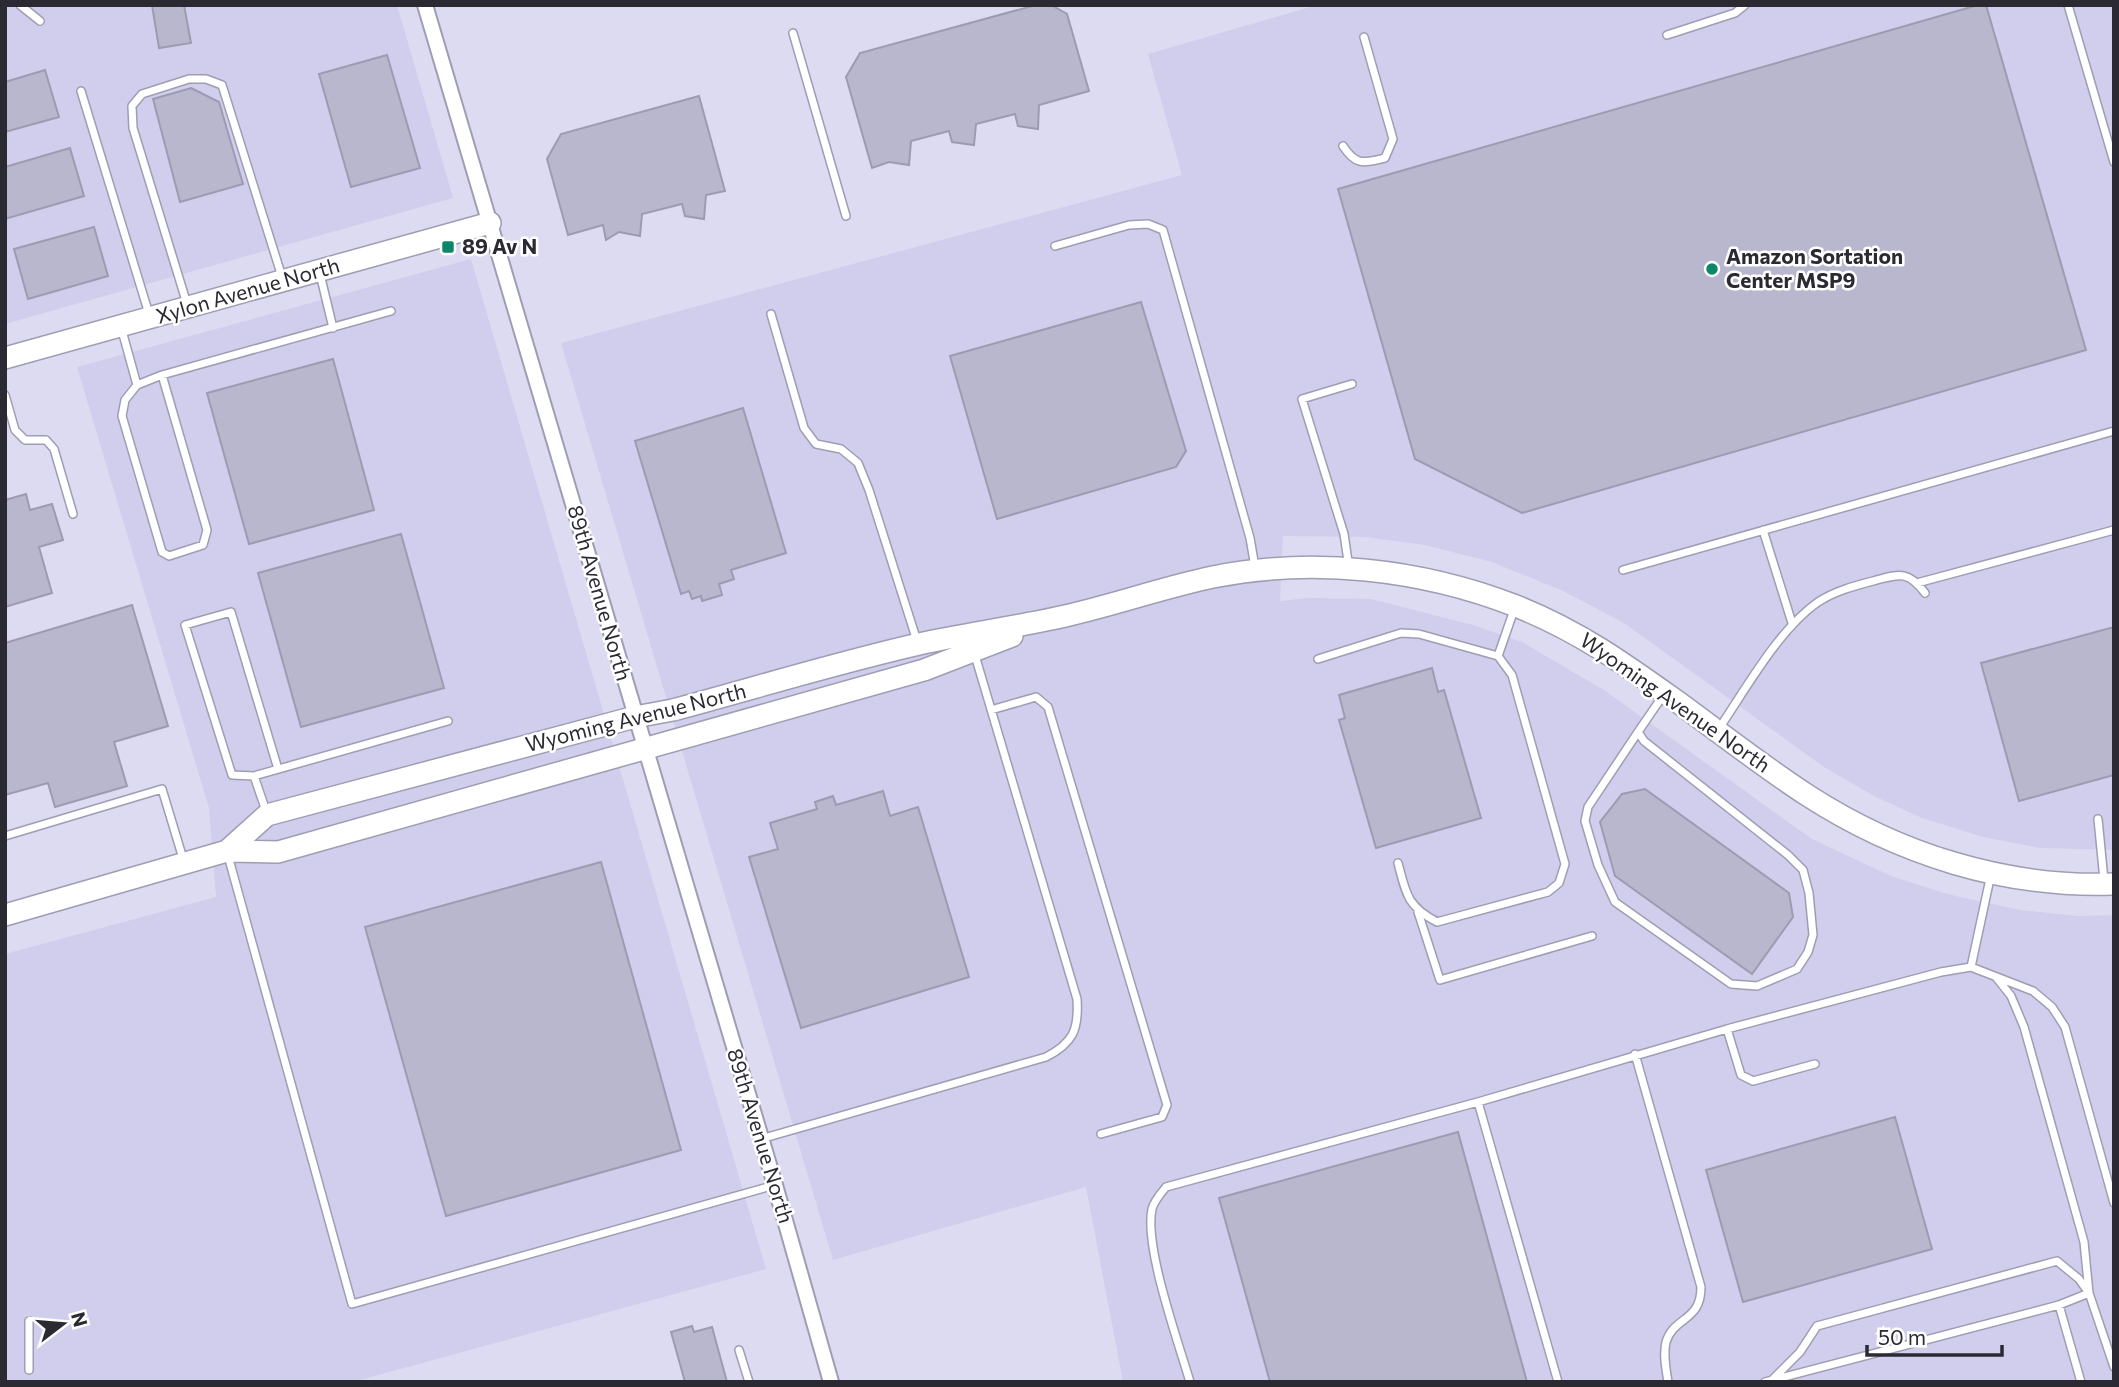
<svg xmlns="http://www.w3.org/2000/svg" width="2119" height="1387" font-family="Commissioner,sans-serif">
<style>
.built{fill:#d0ceec}
.building{fill:#b9b7ce;stroke:#9d9bb1;stroke-width:2}
.lines{fill:none;stroke-linecap:round;stroke-linejoin:round}
.lane-casing{stroke:#9f9db3;stroke-width:10}
.street-casing{stroke:#9f9db3;stroke-width:18}
.secondary-casing{stroke:#9f9db3;stroke-width:24}
.lane{stroke:#fff;stroke-width:7}
.street{stroke:#fff;stroke-width:14}
.secondary{stroke:#fff;stroke-width:21}
.poi-dot{fill:#0b8668;stroke:#fff;stroke-width:2.5}
.labels{text-anchor:middle;stroke-width:5;stroke-linejoin:round;paint-order:stroke}
.poi-label{font-size:21px;font-weight:bold;fill:#2b2a33;stroke:#fff;text-anchor:start}
.street-label{font-size:21px;fill:#2b2a33;stroke:#fff}
</style>
<rect width="100%" height="100%" fill="#dddbf2"/>
<path class="built" d="M5,5H397L453,198L5,324Z
M1317,5H2114V850L2040,848L1983,837L1922,818L1874,796L1824,767L1624,623L1563,591L1492,562L1425,545L1365,537L1283,536L1280,601L1309,598L1371,599L1473,625L1522,642L1604,690L1812,839L1891,876L1947,894L2020,910L2079,916L2114,915V1382H1123L1086,1187L833,1260L561,343L1182,175L1148,54Z
M471,259L766,1269L353,1382H5V954L216,897L209,808L77,367Z"/>
<path class="building" d="M152,5H184L191,43L159,48Z
M1036,5H1051L1067,14L1089,91L1039,105L1038,129L1018,126L1015,114L976,124L974,145L952,142L949,131L911,141L909,165L889,162L872,168L846,77L860,53Z
M1978,5H1986L2086,350L1522,513L1415,459L1338,189Z
M387,55L420,168L351,187L319,74Z
M45,70L59,117L5,132V82Z
M191,88L219,102L243,184L180,202L153,99Z
M699,96L725,191L706,195L704,219L685,216L682,204L642,214L640,236L619,232L606,240L603,225L568,235L547,159L561,134Z
M70,148L84,196L5,219V167Z
M94,227L108,276L28,299L14,249Z
M1141,302L1186,451L1176,467L997,519L950,356Z
M333,359L374,510L249,544L207,393Z
M743,408L786,553L731,570L734,579L719,584L722,595L702,601L701,596L692,599L689,591L681,594L635,441Z
M26,494L30,510L52,504L63,540L39,547L52,593L5,607V500Z
M401,534L444,688L301,727L258,573Z
M132,605L168,726L114,742L127,786L55,807L48,783L5,795V643Z
M2114,627V775L2019,801L1981,663Z
M1432,668L1438,692L1444,690L1481,818L1376,848L1339,720L1345,718L1339,695Z
M1645,789L1789,893L1793,917L1752,974L1615,876L1600,822L1622,794Z
M883,791L890,816L918,807L969,977L801,1028L749,857L778,849L770,823L817,809L815,802L833,796L836,805Z
M601,862L681,1150L446,1216L365,927Z
M1895,1117L1932,1249L1743,1302L1706,1170Z
M1458,1132L1527,1382H1270L1219,1198Z
M692,1326L694,1332L712,1327L727,1382H685L671,1332Z"/>
<g class="lines">
<defs>
<path id="lane" d="M20,5L40,21
M2068,5L2114,162
M793,33L846,216
M1667,35L1735,13L1745,5
M81,91L149,314
M1343,146C1356,166 1363,163 1385,158L1393,139L1364,37
M1055,246L1129,225L1148,224L1163,230L1250,538L1255,567
M320,274L333,328
M187,304L133,128L132,106L142,94L189,79H206L222,85L282,277
M771,314L804,428L816,444L841,449L858,463L869,490L917,641
M121,327L137,385L125,400L122,416L162,552L169,556L203,545L207,530L162,375
M137,385L162,375L391,311
M5,395L15,430L25,440H46L54,449L73,514
M1763,530L1792,623
M1349,568L1344,534L1302,399L1352,384
M1623,570L2114,431
M1917,583L2114,530
M1498,656L1515,607
M1318,659L1401,633L1419,634L1498,656L1512,675L1565,864L1559,883L1548,892L1437,922C1407,906 1406,894 1398,863
M991,710L1036,697L1048,707L1167,1105L1162,1117L1101,1134
M1718,730C1746,689 1778,630 1818,602C1835,591 1854,586 1873,581C1899,574 1908,570 1925,593
M1638,732L1588,807L1585,821L1598,865L1615,902L1731,984L1757,986L1797,969L1808,952L1813,935L1809,893L1803,870L1788,855L1644,741L1638,732L1664,694
M254,776L232,775L185,625L231,612L278,769
M266,811L254,776L448,721
M2098,819L2104,880
M5,836L162,789L184,862
M227,852L352,1304L775,1185
M1418,912L1440,980L1592,936
M1971,967L1991,874
M1727,1029L1741,1075L1753,1081L1815,1064
M1635,1054L1701,1287C1701,1322 1674,1316 1666,1342C1663,1355 1666,1369 1668,1382
M1478,1102L1558,1382
M761,1139L1046,1057C1073,1043 1079,1030 1077,999L974,652
M2059,1305L2081,1382
M29,1321V1370
M739,1350L749,1382
M1773,1379L1800,1352L1817,1326L2057,1261L2079,1279L2089,1293L2114,1367
M1190,1382C1178,1341 1144,1247 1152,1209C1154,1201 1161,1193 1166,1187L1478,1102L1727,1029L1941,972L1971,967L2033,991L2052,1007L2065,1027L2114,1203
M1765,1382L2059,1305L2089,1293L2084,1242L2024,1027L2011,996L1996,977"/>
<path id="street" d="M425,5L775,1185L831,1382"/>
<path id="secondary" d="M5,358L490,223
M227,851L267,815L635,717L673,710C755,688 836,663 919,644C964,634 1010,628 1056,618C1109,607 1160,588 1213,577C1313,557 1421,569 1516,606C1581,632 1626,665 1682,705C1723,735 1764,767 1807,795C1898,854 2005,888 2114,884
M5,915L227,851L278,852L924,670L1012,636"/>
</defs>
<use href="#lane" class="lane-casing"/>
<use href="#street" class="street-casing"/>
<use href="#secondary" class="secondary-casing"/>
<use href="#lane" class="lane"/>
<use href="#street" class="street"/>
<use href="#secondary" class="secondary"/>
</g>
<g class="poi-dot">
<rect x="441" y="240" width="14" height="14" rx="3.5"/>
<circle cx="1712" cy="269" r="7"/>
</g>
<g class="labels">
<g class="poi-label">
<text x="462" y="254">89 Av N</text>
<text x="1726" y="264">Amazon Sortation<tspan x="1726" dy="24">Center MSP9</tspan></text>
</g>
<g class="street-label">
<text transform="translate(248 291) rotate(-16)" y="7">Xylon Avenue North</text>
<text transform="translate(599 593) rotate(74)" y="7">89th Avenue North</text>
<text transform="translate(1675 703) rotate(35)" y="7">Wyoming Avenue North</text>
<text transform="translate(636 718) rotate(-14)" y="7">Wyoming Avenue North</text>
<text transform="translate(760 1136) rotate(73)" y="7">89th Avenue North</text>
</g>
</g>
<rect width="2119" height="1387" fill="none" stroke="#2b2a33" stroke-width="14"/>
<g transform="translate(63 1324) rotate(74)" stroke="#ffffff" stroke-width="5" paint-order="stroke">
<path d="M0-5L12 26L0 18L-12 26Z" fill="#2b2a33"/>
<text y="-10" font-size="19" font-weight="bold" text-anchor="middle" fill="#2b2a33">N</text>
</g>
<path d="M1867 1345v10h135v-10" fill="none" stroke="#2b2a33" stroke-width="3.5"/>
<text x="1878" y="1345" font-size="21" fill="#2b2a33" stroke="#ffffff" stroke-width="5" paint-order="stroke">50 m</text>
</svg>
